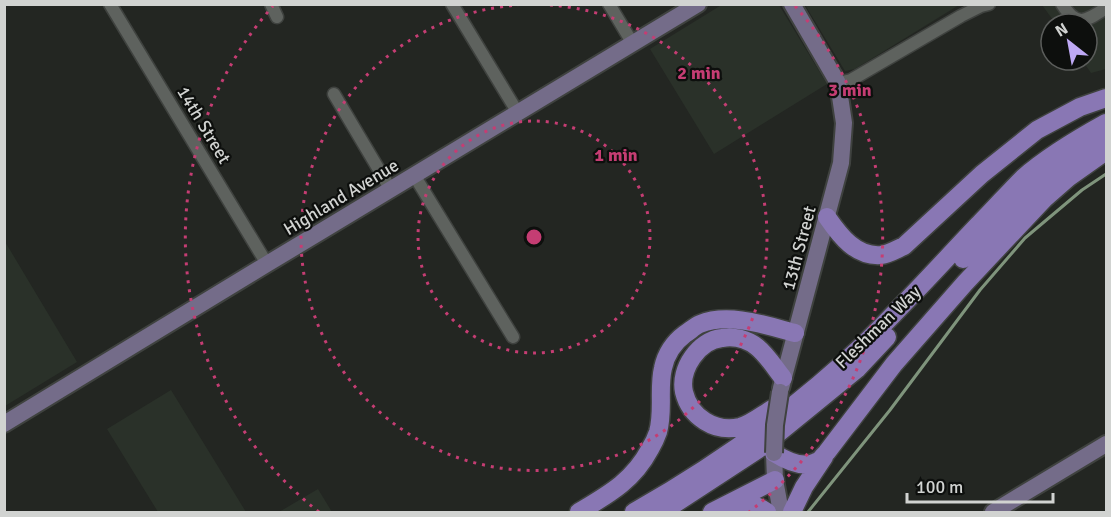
<svg xmlns="http://www.w3.org/2000/svg" width="1111" height="517" font-family="Signika,sans-serif">
<style>
.built{fill:#2a3129}
.lines{fill:none;stroke-linecap:round;stroke-linejoin:round}
.stream{stroke:#7f947c;stroke-width:3}
.street-casing{stroke:#3f423f;stroke-width:15}
.secondary-casing{stroke:#3f423f;stroke-width:20}
.primary-casing{stroke:#3f423f;stroke-width:21}
.street{stroke:#5e625e;stroke-width:12}
.secondary{stroke:#746c89;stroke-width:16}
.primary{stroke:#8977b4;stroke-width:18}
.secondary-bridge-casing{stroke:#3f423f;stroke-width:20;stroke-linecap:butt}
.secondary-bridge{stroke:#746c89;stroke-width:16}
.ring{fill:none;stroke:#c53d73;stroke-width:3;stroke-dasharray:3 6}
.labels{text-anchor:middle;stroke-width:4.5;stroke-linejoin:round;paint-order:stroke}
.street-label{font-size:18px;fill:#d1d3d1;stroke:#0d0f0d}
.centre{fill:#c53d73;stroke:#0d0f0d;stroke-width:3}
.ring-label{font-size:18px;text-anchor:middle;font-weight:bold;fill:#c53d73;stroke:#0d0f0d;stroke-width:4.5;stroke-linejoin:round;paint-order:stroke}
</style>
<rect width="100%" height="100%" fill="#232622"/>
<path class="built" d="M723,4L779,5L827,84L714,154L650,49Z
M805,5H959L855,69L845,71Z
M1042,5H1106V69L1091,73L1082,60H1087V24H1056Z
M4,240L77,362L5,406H4Z
M171,390L246,512H158L107,429Z
M318,489L332,512H279Z"/>
<g class="lines">
<path class="stream" d="M808,512L890,410L980,290L1025,238L1082,190L1106,174"/>
<defs>
<path id="street" d="M110,4L267,264
M271,4L277,17
M452,4L518,113
M609,4L633,44
M1062,4C1077,28 1086,21 1106,8
M838,83L851,80L961,16L981,6L989,4
M334,94L391,190
M414,175L513,337"/>
<path id="secondary" d="M781,388L841,163L844,123L838,83L792,4
M4,424L267,264L698,4
M774,453L775,480L781,512
M993,512L1106,444"/>
<path id="primary" d="M827,217C840,236 856,257 881,255C889,254 897,249 904,246L982,174L1037,130L1080,107L1106,98
M963,259L1052,172L1088,147L1106,138
M772,409C762,415 751,424 740,427C715,433 690,417 684,392C679,369 699,340 722,338C734,336 747,339 757,347C767,355 775,368 783,378
M774,453C785,460 802,469 816,462C820,461 824,455 827,452L894,364L965,283L1044,199L1068,178L1106,151
M733,507C746,501 755,504 767,512
M579,512C609,494 633,481 650,449C653,444 656,438 658,432C664,411 658,389 663,368C666,354 673,343 685,334C690,331 695,326 700,324C729,312 768,326 795,333
M634,512C717,465 796,409 865,343C904,305 941,264 979,224C994,209 1008,193 1023,178C1048,156 1077,139 1106,123
M659,512L676,503L760,448L857,369L887,337
M712,512L775,480
M792,512L804,487L824,457"/>
</defs>
<use href="#street" class="street-casing"/>
<use href="#secondary" class="secondary-casing"/>
<use href="#primary" class="primary-casing"/>
<use href="#street" class="street"/>
<use href="#secondary" class="secondary"/>
<use href="#primary" class="primary"/>
<defs>
<path id="secondary-bridge" d="M774,453L775,425L780,392"/>
</defs>
<use href="#secondary-bridge" class="secondary-bridge-casing"/>
<use href="#secondary-bridge" class="secondary-bridge"/>
</g>
<g class="ring">
<circle cx="534" cy="237" r="116"/>
<path d="M550 5A233 233 0 1 1 518 5"/>
<path d="M319 512A349 349 0 0 1 273 6M795 6A349 349 0 0 1 749 512"/>
</g>
<g class="labels">
<g class="street-label">
<text transform="translate(204 125) rotate(59)" y="6">14th Street</text>
<text transform="translate(341 197) rotate(-31)" y="6">Highland Avenue</text>
<text transform="translate(799 248) rotate(-75)" y="6">13th Street</text>
<text transform="translate(878 327) rotate(-44)" y="6">Fleshman Way</text>
</g>
</g>
<circle cx="534" cy="237" r="9" class="centre"/>
<g class="ring-label">
<text x="699" y="79">2 min</text>
<text x="850" y="96">3 min</text>
<text x="616" y="161">1 min</text>
</g>
<rect width="1111" height="517" fill="none" stroke="#d1d3d1" stroke-width="12"/>
<g transform="translate(1069 42) rotate(329)"><circle r="28" fill="#0d0f0d" stroke="#5b5d5b" stroke-width="1.5"/>
<path d="M0-4.5L10 22L0 15L-10 22Z" fill="#bea9f4"/>
<text y="-9" font-size="16" font-weight="bold" text-anchor="middle" fill="#d1d3d1">N</text>
</g>
<path d="M907 493v9h146v-9" fill="none" stroke="#d1d3d1" stroke-width="3"/>
<text x="916" y="493" font-size="18" fill="#d1d3d1" stroke="#0d0f0d" stroke-width="4.5" paint-order="stroke">100 m</text>
</svg>
